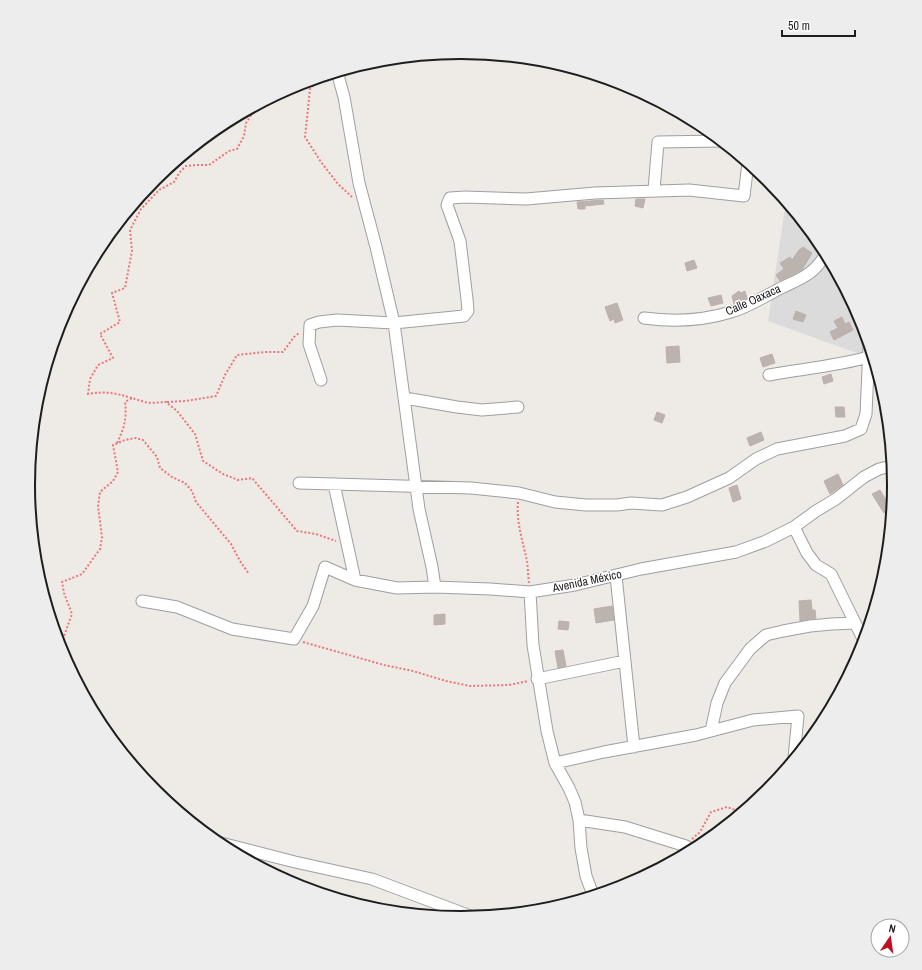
<svg xmlns="http://www.w3.org/2000/svg" width="922" height="970" font-family="'Archivo Narrow',sans-serif">
<style>
.residential{fill:#dcdbdb}
.building{fill:#bbb3ae;stroke:#bfb0a9}
.lines{fill:none;stroke-linecap:round;stroke-linejoin:round}
.minor-casing{stroke:#9f9f9f;stroke-width:13}
.path{stroke:#ee7678;stroke-width:2;stroke-dasharray:2 2;stroke-linecap:butt}
.minor{stroke:#fff;stroke-width:11}
.labels{text-anchor:middle;stroke-width:3;stroke-linejoin:round;paint-order:stroke}
.street-label{font-size:12px;fill:#1e1e1e;stroke:#fff}
.rim{fill:none;stroke:#1e1e1e;stroke-width:2}
</style>
<rect width="100%" height="100%" fill="#eeeae5"/>
<path class="residential" d="M786,202L821,245L861,320L873,359L768,321Z"/>
<path class="building" d="M636,199H645L643,208L635,206Z
M603,200L604,204L585,206V209H578L577,202Z
M803,247L812,253L802,270L780,281L776,275L784,269L780,263L790,257L792,260L799,250Z
M694,260L697,268L687,271L685,263Z
M739,291L741,293L745,291L747,298L734,304L732,296Z
M721,295L723,303L711,306L708,298Z
M617,303L623,320L615,323L614,319L610,321L605,307Z
M796,311L806,315L803,322L793,319Z
M842,317L845,324L849,322L853,330L834,340L830,332L838,328L834,321Z
M679,346L680,362L667,363L666,347Z
M772,354L775,363L763,367L760,358Z
M831,374L833,381L824,384L822,377Z
M835,407H844L845,417H836Z
M657,412L665,415L662,423L654,420Z
M761,432L764,440L750,446L747,438Z
M838,474L843,485L830,494L824,481Z
M737,485L741,499L733,502L729,488Z
M880,490L891,508L884,513L872,494Z
M811,600L812,610H815L816,618L800,621L799,601Z
M612,606L614,620L596,623L594,609Z
M445,614V624L434,625V615Z
M559,621L569,622L568,630L558,629Z
M563,650L566,666L558,668L555,651Z"/>
<g class="lines">
<defs>
<path id="minor" d="M339,72V79L344,97L359,183L376,247L394,323L419,509L432,567L435,587
M654,190L658,142L721,141
M644,318C674,322 702,321 731,312C749,307 765,296 781,288C802,278 813,275 826,254
M769,375C802,369 836,366 869,357
M321,380L309,344L310,325L319,322L337,320L394,323L464,316L468,311L467,299L460,241L447,205L450,198L465,197L526,199L595,193L689,190L744,196L748,163
M405,398L457,407L482,410L518,407
M299,483L471,488L519,493L555,502L586,505H617L631,503L662,505L687,497L729,478L756,459L777,449L845,436L861,429L866,414L869,347
M334,484L355,580L397,588L435,587L490,589L530,592L575,585L641,569L736,552L766,541L794,527L816,511L836,499L864,477L879,469L892,466
M794,527L807,553L816,565L831,574L864,641
M616,576L634,747
M530,592L533,645L547,731L555,763L569,788L575,802L579,820L581,848L586,876L593,895
M142,601L177,607L232,629L294,639L313,606L325,567L355,580
M537,679L625,661
M711,731L717,703L725,683L750,649L766,635L783,631L810,626L832,624L854,623
M555,763L604,752L696,735L753,720L798,716L794,758
M579,820L625,827L686,846L692,850
M217,842L295,862L372,879L473,917"/>
</defs>
<use href="#minor" class="minor-casing"/>
<path class="path" d="M330,78L322,77L310,89L305,137L321,162L338,184L352,197
M132,398C115,393 106,391 88,394L90,379L98,365L113,358L100,334L120,322L112,293L125,288L132,251L130,230L141,209L159,190L174,182L179,173L186,166L197,165H209L229,151L237,149L244,136L246,123L257,106
M167,402L186,401L216,396L225,375L237,355L265,352H283L294,337L299,333
M117,443C124,429 127,418 125,402L132,398L148,403L166,402L177,411L195,434L203,461L223,474L238,480L252,478L297,531L316,534L336,541
M518,502C516,522 523,542 527,561C528,568 528,576 529,583
M303,642L384,665L413,671L446,681L470,686L509,685L528,681
M60,647L72,614L64,593L62,582L82,574L100,549L102,537L98,506L100,492L113,481L118,472L113,445L125,440L135,438L143,440L157,457L160,468L172,477L185,483L192,491L196,502L231,544L240,561L249,574
M692,839L700,832L711,812L727,807L741,812"/>
<use href="#minor" class="minor"/>
</g>
<g class="labels">
<g class="street-label">
<text transform="translate(753 300) rotate(-24)" y="4">Calle Oaxaca</text>
<text transform="translate(587 581) rotate(-12)" y="4">Avenida México</text>
</g>
</g>
<path d="M0 0H922V970H0ZM35 485a426 426 0 1 1 852 0a426 426 0 1 1-852 0Z" fill="#ededed" fill-rule="evenodd"/>
<path class="rim" d="M35 485a426 426 0 1 1 852 0a426 426 0 1 1-852 0Z"/>
<g transform="translate(890 938) rotate(13)"><circle r="19" fill="#ffffff" stroke="#a5a5a5"/>
<path d="M0-3L7 15L0 10L-7 15Z" fill="#bc1125"/>
<text y="-6" font-size="11" font-weight="bold" text-anchor="middle" fill="#1e1e1e">N</text>
</g>
<path d="M782 30v6h73v-6" fill="none" stroke="#1e1e1e" stroke-width="2"/>
<text x="788" y="30" font-size="12" fill="#1e1e1e" stroke="#ffffff" stroke-width="3" paint-order="stroke">50 m</text>
</svg>
